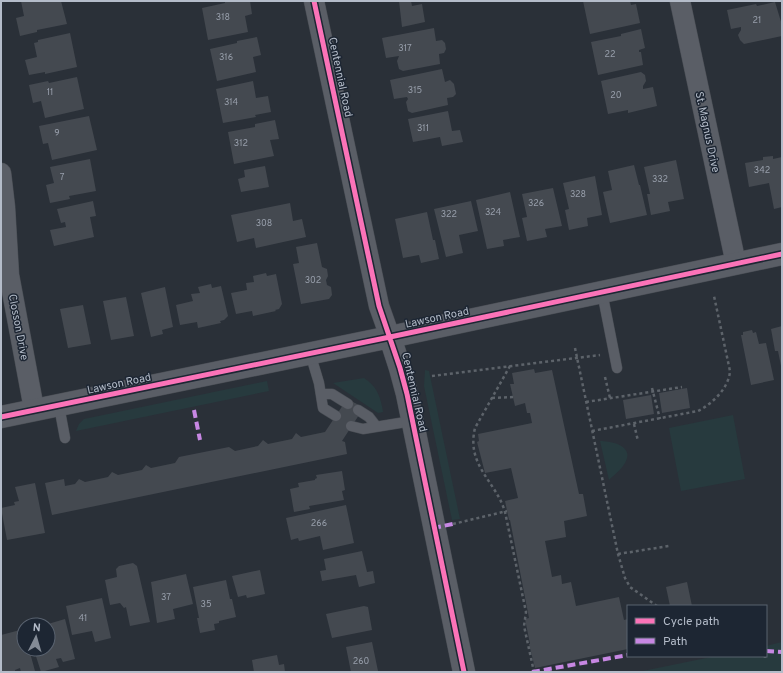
<svg xmlns="http://www.w3.org/2000/svg" width="783" height="673" font-family="Overpass,sans-serif">
<style>
.green{fill:#273a3e}
.building{fill:#444950}
.lines{fill:none;stroke-linecap:round;stroke-linejoin:round}
.service-casing{stroke:#484c53;stroke-width:11}
.minor-casing{stroke:#484c53;stroke-width:21}
.tertiary-casing{stroke:#484c53;stroke-width:23}
.path{stroke:#5d636a;stroke-width:2.5;stroke-dasharray:3 3;stroke-linecap:butt}
.service{stroke:#5a5e66;stroke-width:10}
.minor{stroke:#5a5e66;stroke-width:20}
.tertiary{stroke:#5a5e66;stroke-width:22}
.quiet{stroke:#c787e3;stroke-width:4;stroke-dasharray:8 4;stroke-linecap:butt}
.cycleway-casing{stroke:#1d2633;stroke-width:8}
.cycleway{stroke:#fb73b8;stroke-width:5}
.labels{text-anchor:middle;stroke-width:3;stroke-linejoin:round;paint-order:stroke}
.number-label{font-size:9px;fill:#989fab}
.street-label{font-size:11px;fill:#b4bcc9;stroke:#1d2633}
</style>
<rect width="100%" height="100%" fill="#2a3038"/>
<path class="green" d="M425,370L429,371L460,519L452,520L424,386Z
M364,378C377,386 381,398 383,412L378,413L333,383Z
M267,381L269,391L76,431L79,424L84,419Z
M733,415L745,479L681,491L669,428Z
M600,441C612,441 635,446 625,463C621,470 614,475 609,480Z
M782,642V672H638L716,656H766V646Z"/>
<path class="building" d="M21,1H61L67,24L37,30V32L20,36L16,18L24,16Z
M225,1H250L252,14L245,16L248,32L208,40L202,8L225,3Z
M399,1H411L412,6L422,4L425,22L402,27Z
M583,1H630L631,5L636,4L640,23L590,34Z
M775,2L782,25V36L744,44L740,40L738,35L741,30V27L731,29L727,10L756,4L757,6Z
M434,28L436,41L442,40L445,43L446,49L444,53L439,54L440,64L403,71L399,69L397,61L399,56L386,58L382,38Z
M641,29L645,48L639,50V52H641L643,65L598,75L591,42L621,36V34Z
M70,33L77,67L45,74V72L29,75L25,60L37,57L34,43L38,42V40Z
M257,37L261,55L253,57L256,72L217,81L210,49L237,43V41Z
M442,69L445,82L450,80L454,84L456,94L453,97L447,98L448,105L412,113L408,111L406,102L408,99L407,97L394,99L390,80Z
M641,72L645,75L646,81L643,86V89L653,87L657,106L628,113V110L608,114L601,81Z
M77,77L84,109L45,118L41,101L33,103L29,85L48,81L49,83Z
M253,81L256,98L268,96L271,112L255,115L256,117L223,123L216,89Z
M448,111L452,131L460,130L463,142L442,146L440,137L413,142L408,119Z
M89,116L97,150L52,160L48,143L43,144L39,126Z
M275,120L279,139L270,140L274,156L234,164L228,132L255,127V124Z
M773,156V159L782,157V207L774,209L769,183L749,187L745,163L763,160V157Z
M90,159L96,191L69,196L70,199L50,203L46,185L54,183L50,167Z
M676,160L684,199L668,202L670,211L651,215L647,194H650L644,167Z
M634,165L639,185H640L647,215L610,223L603,192L612,190L608,171Z
M265,166L269,187L241,192L238,179L245,177L244,170Z
M595,176L602,215L587,218L588,226L569,230L565,210L569,209L563,183Z
M553,188L562,226L545,229L547,237L527,241L522,218L527,217L522,194Z
M510,192L520,237L503,240L504,246L487,249L476,200Z
M93,201L96,216L90,217L94,237L54,246L50,230L66,227L65,222L61,223L57,209Z
M471,201L478,231L459,235L463,253L446,257L434,209Z
M290,203L293,221L302,219L306,237L256,248L254,238L237,242L231,215Z
M427,212L433,240H435L439,259L421,263L419,255L403,258L395,219Z
M317,243L322,267L327,269L328,276L326,280L327,285L331,287L332,295L329,299L301,304L293,264L299,263L296,247Z
M266,273L267,276L276,274L282,304L279,309L275,310L276,311L253,316L252,311L236,314L231,293L247,290L246,283L254,282L253,276Z
M211,284L212,288L221,286L228,316L224,320L220,321L221,323L198,328L197,322L180,325L176,305L193,301L191,294L200,293L198,287Z
M165,287L173,327L162,330L163,334L151,337L141,293Z
M126,297L134,336L111,340L103,301Z
M83,305L91,344L68,348L60,309Z
M782,326V366H781L778,351H775L771,329Z
M752,330L753,333L756,332L759,344L766,343L774,380L751,385L741,335H743V332Z
M534,369L535,373L552,370L579,494H583L587,516L564,521L566,537L545,541L552,577L561,575L562,584L571,582L576,606L619,597L624,620L628,619V649L535,668L529,644H530L525,619L529,618L510,520H509L505,501L518,498L511,468L485,473L477,442L479,441L478,434L532,423L530,413H527L525,403L515,406L510,384H514L512,373Z
M687,388L690,408L662,413L659,393Z
M651,395L654,414L626,419L623,400Z
M353,402L359,405V415L342,441L345,442L347,454L52,515L45,483L64,479L65,486L75,484L79,479L85,482L108,477L112,472L118,475L142,470L146,465L151,468L175,463L179,457L229,447L235,451L258,446L263,440L268,444L292,439L296,433L301,437L325,432L343,405Z
M342,471L345,490L342,491L344,500L309,506L310,509L294,512L290,489L299,487L298,483L315,480V479L317,478L316,475Z
M35,483L45,533L7,540L1,508L15,505L14,502L19,501L15,487Z
M346,505L354,543L323,550L320,536L299,541L298,538L291,540L286,518Z
M362,551L367,572L373,571L375,583L359,587L356,575L322,581L320,571L326,570L324,559Z
M133,563L137,566L150,622L130,626L126,607L124,608L120,603L110,605L105,580L117,577L116,569L119,566Z
M260,570L265,594L247,598L246,595L238,597L232,576Z
M186,574L193,604L173,609L175,619L157,623L151,582Z
M226,580L230,599H232L236,617L219,621V623L214,624L215,630L200,633L197,618H199L193,587Z
M687,582L692,606H670L666,587Z
M102,598L111,638L95,642L92,631L72,635L66,606Z
M364,606L368,607L372,630L332,638L326,614Z
M65,619L75,659L63,662L61,658L56,659L59,667L41,672L35,653L38,652L37,649H48V624Z
M24,629V649H29L35,671L21,672L20,668L15,670V672H1V635Z
M372,642L378,671L351,672L346,647Z
M277,655L279,665L284,664L285,672H254L252,660Z"/>
<g class="lines">
<defs>
<path id="service" d="M602,292L617,368
M310,353L319,383L323,408L336,416
M321,394H332L348,404
M59,406L65,438
M358,410L369,417L376,426
M351,426L363,429L412,421"/>
<path id="minor" d="M314,1L379,306L390,337
M680,1L736,264
M1,173L5,207L9,275L34,409"/>
<path id="tertiary" d="M390,337L400,368L407,394L464,672
M1,417L390,337L782,254"/>
</defs>
<use href="#service" class="service-casing"/>
<use href="#minor" class="minor-casing"/>
<use href="#tertiary" class="tertiary-casing"/>
<path class="path" d="M575,348L618,554L625,578L630,587L657,606
M510,366L475,428C466,466 496,481 505,512L526,612L524,626L534,672
M432,376L600,355
M605,377L610,398
M652,388L660,419
M492,398L513,397
M586,402L682,387
M634,424L638,441
M592,431L698,411C712,404 729,388 730,371L714,296
M453,524L507,511
M618,554L669,546
M765,656V658"/>
<use href="#service" class="service"/>
<use href="#minor" class="minor"/>
<use href="#tertiary" class="tertiary"/>
<path class="quiet" d="M194,410L200,440
M433,528L453,524
M766,651L782,652
M532,672L628,655"/>
<defs>
<path id="cycleway" d="M314,1L379,306L400,368L407,394L464,672
M1,417L390,337L782,254"/>
</defs>
<use href="#cycleway" class="cycleway-casing"/>
<use href="#cycleway" class="cycleway"/>
</g>
<g class="labels">
<g class="number-label">
<text x="223" y="20">318</text>
<text x="757" y="23">21</text>
<text x="405" y="51">317</text>
<text x="610" y="57">22</text>
<text x="226" y="60">316</text>
<text x="415" y="93">315</text>
<text x="50" y="95">11</text>
<text x="616" y="98">20</text>
<text x="231" y="105">314</text>
<text x="423" y="131">311</text>
<text x="57" y="136">9</text>
<text x="241" y="146">312</text>
<text x="762" y="173">342</text>
<text x="62" y="180">7</text>
<text x="660" y="182">332</text>
<text x="578" y="197">328</text>
<text x="536" y="206">326</text>
<text x="493" y="215">324</text>
<text x="449" y="217">322</text>
<text x="264" y="226">308</text>
<text x="313" y="283">302</text>
<text x="319" y="526">266</text>
<text x="166" y="600">37</text>
<text x="206" y="607">35</text>
<text x="83" y="621">41</text>
<text x="361" y="664">260</text>
</g>
<g class="street-label">
<text transform="translate(341 77) rotate(78)" y="4">Centennial Road</text>
<text transform="translate(708 132) rotate(78)" y="4">St. Magnus Drive</text>
<text transform="translate(437 317) rotate(-12)" y="4">Lawson Road</text>
<text transform="translate(19 327) rotate(79)" y="4">Closson Drive</text>
<text transform="translate(119 383) rotate(-12)" y="4">Lawson Road</text>
<text transform="translate(415 392) rotate(77)" y="4">Centennial Road</text>
</g>
</g>
<rect width="783" height="673" fill="none" stroke="#b4bcc9" stroke-width="4"/>
<rect x="627" y="605" width="140" height="52" fill="#1d2633" stroke="#59626f"/>
<rect x="635" y="618" width="20" height="6" fill="#fb73b8" stroke="#59626f"/>
<text x="663" y="625" font-size="12" fill="#b4bcc9">Cycle path</text>
<rect x="635" y="638" width="20" height="6" fill="#c787e3" stroke="#59626f"/>
<text x="663" y="645" font-size="12" fill="#b4bcc9">Path</text>
<g transform="translate(36 637) rotate(5)"><circle r="19" fill="#1d2633" stroke="#59626f"/>
<path d="M0-3L7 15L0 10L-7 15Z" fill="#848b96"/>
<text y="-6" font-size="11" font-weight="bold" text-anchor="middle" fill="#b4bcc9">N</text>
</g>
</svg>
